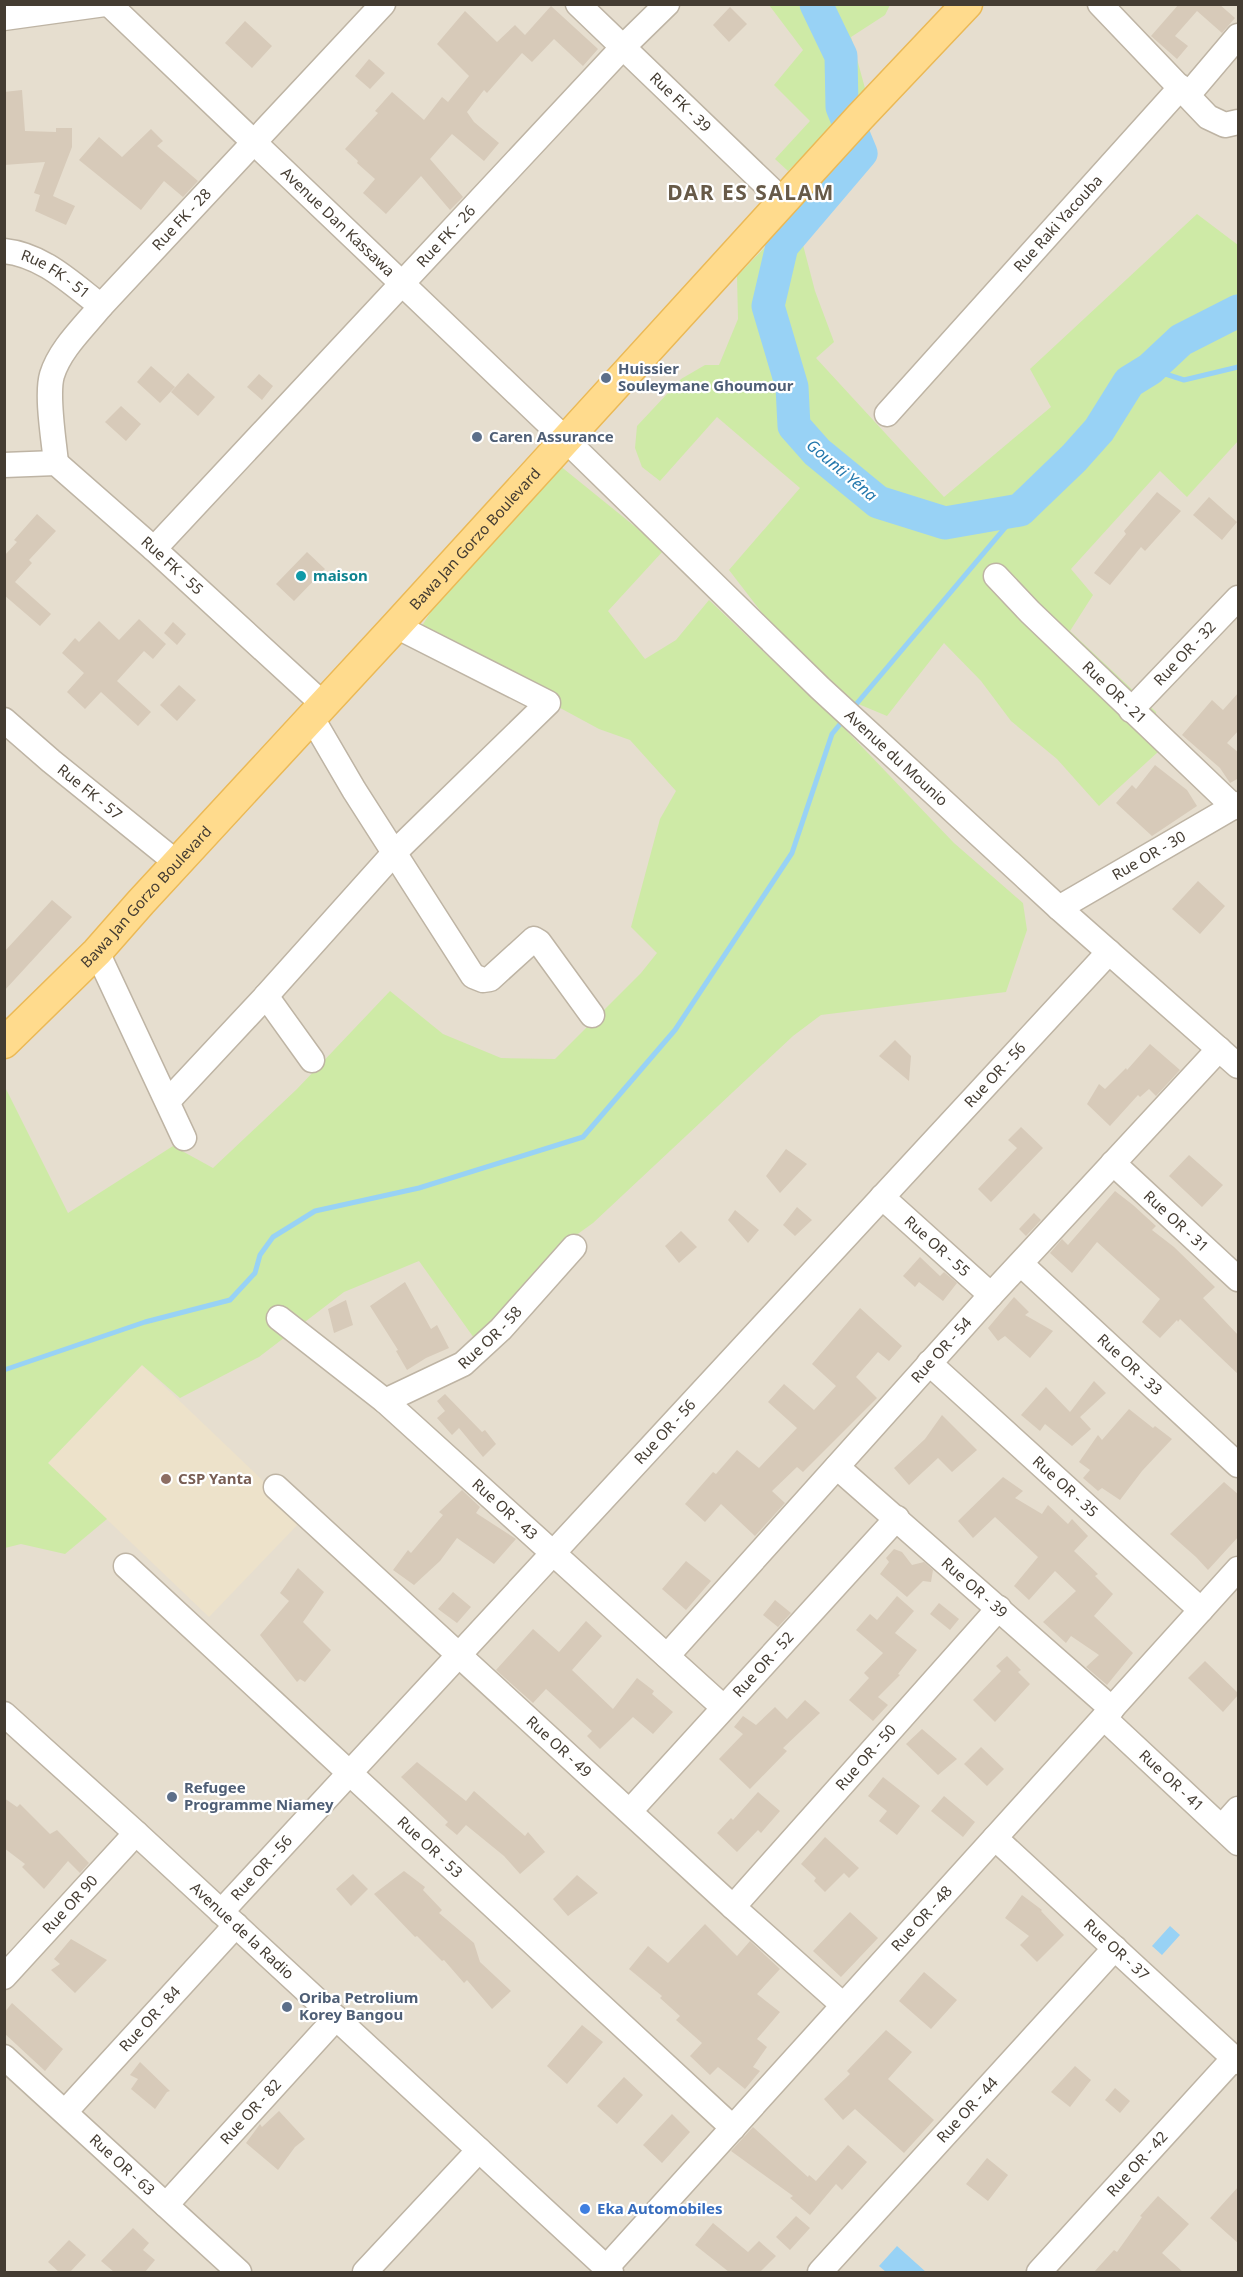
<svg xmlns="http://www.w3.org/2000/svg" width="1243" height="2277" font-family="'Noto Sans',sans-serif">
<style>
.residential{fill:#e6decf}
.education{fill:#ede2ca}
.green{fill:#ceeaa6}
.water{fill:#98d2f5}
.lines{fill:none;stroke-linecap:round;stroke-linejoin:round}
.stream{stroke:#98d2f5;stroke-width:5}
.river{stroke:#98d2f5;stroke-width:33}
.building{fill:#d7cab9}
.minor-casing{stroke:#beb4a4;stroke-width:27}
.major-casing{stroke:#ebb956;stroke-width:33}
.minor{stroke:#fff;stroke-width:24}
.major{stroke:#ffdb8d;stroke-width:30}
.service-dot{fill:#5c6f8a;stroke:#fff;stroke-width:2}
.culture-dot{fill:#0f9aa8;stroke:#fff;stroke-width:2}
.education-dot{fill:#8d6e63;stroke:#fff;stroke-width:2}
.shop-dot{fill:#3f7fe0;stroke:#fff;stroke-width:2}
.labels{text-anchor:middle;stroke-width:4.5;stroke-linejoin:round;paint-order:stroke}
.street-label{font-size:15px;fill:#443c32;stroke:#fff}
.service-label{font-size:15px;font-weight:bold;fill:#4e5e75;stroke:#fff;text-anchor:start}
.culture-label{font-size:15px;font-weight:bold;fill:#0d838f;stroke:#fff;text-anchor:start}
.education-label{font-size:15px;font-weight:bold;fill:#785e54;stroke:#fff;text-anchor:start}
.shop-label{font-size:15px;font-weight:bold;fill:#366cbe;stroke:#fff;text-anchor:start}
.water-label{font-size:16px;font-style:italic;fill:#2478ad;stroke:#fff}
.district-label{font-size:21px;font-weight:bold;letter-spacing:1.5px;fill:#675a48;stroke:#fff}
</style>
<rect width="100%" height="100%" fill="#f2ece1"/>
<path class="residential" d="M5,5H1238V2272H5Z"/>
<path class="education" d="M142,1365L303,1519L209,1617L48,1463Z"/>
<path class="green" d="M769,5H890L885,15L851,37L866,92L788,171L775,159L810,121L774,85L803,50Z
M866,138L872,148L802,241L815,291L834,342L816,358L944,497L1051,407L1030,369L1197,214L1238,245V441L1187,497L1160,471L1071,569L1093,595L1070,631L1156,712L1159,751L1099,806L1057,759L1011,721L981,681L944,643L887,716L820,688L729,570L800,488L717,417L660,481L642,467L635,448L637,426L681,379L705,365H719L738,319L737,276L810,201Z
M559,465L664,550L608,611L645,659L676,640L709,600L844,728L954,843L1023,903L1027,930L1006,992L821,1015L793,1036L593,1223L561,1246L474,1338L419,1261L344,1292L259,1357L180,1398L142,1365L48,1463L107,1519L65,1554L21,1544L5,1548L4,1085L68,1213L173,1146L213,1168L297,1089L390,991L443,1034L501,1058L555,1059L641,973L657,953L631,927L660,819L676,791L630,740L599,729L462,655L420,629L453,577Z"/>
<path class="water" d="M1170,1926L1180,1935L1162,1955L1152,1946Z
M897,2246L926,2272H886L879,2266Z"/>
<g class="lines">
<path class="stream" d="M1150,369L1184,380L1238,367
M853,708L1020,510
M4,1370L145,1322L230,1300L255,1273L260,1255L273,1237L315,1211L419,1188L583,1137L675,1030L792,853L832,734L845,718"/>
<path class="river" d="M816,4L841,56L842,107L861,153L782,246L768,306L792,387L794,426L817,452L878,502L945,523L1020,510L1074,458L1099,430L1129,382L1150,369L1181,340L1238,311"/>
</g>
<path class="building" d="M1179,4H1219L1235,18L1222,33L1197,11L1175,36L1188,46L1177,59L1151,36Z
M551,6L598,49L583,66L554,39L532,62L522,53L487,93L484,90L467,112L474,122L499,143L484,161L452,134L430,159L463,197L450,210L421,176L386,214L363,193L375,179L357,163L358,161L345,149L378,113L375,111L392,92L424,120L442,97L448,102L469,76L437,44L465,11L497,42L515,25L525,35Z
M730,7L747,24L729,42L713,25Z
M245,21L272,46L252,68L225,43Z
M369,59L385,73L370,89L355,76Z
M22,90L25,131L56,132V128H72V147L53,196L75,206L66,225L35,211L40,195L34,193L45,162L4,165V92Z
M151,129L163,141L157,146L198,181L183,197L164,181L141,210L79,160L99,137L122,157Z
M151,366L175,387L160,403L137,382Z
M188,373L215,397L198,416L171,392Z
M259,374L273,386L262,400L247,387Z
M121,406L141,424L126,441L105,422Z
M1157,492L1181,511L1145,551L1141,547L1110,585L1094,573L1126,534L1124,531Z
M1209,497L1237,522L1222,540L1193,515Z
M37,514L56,531L29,560L32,563L15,582L51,614L40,626L4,595V556L17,542L14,540Z
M307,552L325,569L294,601L276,584Z
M139,619L166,644L153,659L144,651L117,681L151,712L138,726L101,692L85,709L67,692L84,673L62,653L75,638L79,642L99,621L119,640Z
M173,622L186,634L177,645L164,633Z
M179,685L196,700L177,721L160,705Z
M1239,692V730L1227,743L1239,753V778L1230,783L1220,768L1182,735L1212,700L1223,710Z
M1155,765L1187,790L1197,806L1152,836L1116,803L1132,785L1136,789Z
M1198,881L1225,906L1200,934L1172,909Z
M52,900L72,917L4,991V952Z
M895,1040L911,1056L909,1081L879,1056Z
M1150,1044L1180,1070L1156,1096L1149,1089L1140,1097L1138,1095L1110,1126L1087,1104L1099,1084L1105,1089L1126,1068L1127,1070Z
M1021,1127L1043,1148L991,1202L978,1189L1017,1148L1008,1140Z
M786,1149L807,1164L780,1193L766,1176Z
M1189,1155L1223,1185L1202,1207L1169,1176Z
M1115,1191L1133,1205L1156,1226L1152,1230L1174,1247L1215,1287L1203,1298L1239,1336V1375L1180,1319L1178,1322L1177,1320L1160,1338L1142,1322L1160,1299L1097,1242L1072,1273L1050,1253L1062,1239L1068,1245Z
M797,1207L812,1220L795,1236L783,1225Z
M735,1210L759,1230L748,1243L728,1220Z
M1034,1213L1041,1220L1026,1236L1019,1229Z
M681,1231L697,1247L679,1263L665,1246Z
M920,1257L940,1276L944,1272L957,1283L943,1301L919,1282L915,1287L903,1276Z
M405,1282L431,1329L437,1325L449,1348L426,1358L407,1370L396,1351L398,1350L370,1306Z
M1014,1297L1029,1312L1025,1315L1053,1331L1030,1358L1005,1336L998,1341L988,1328Z
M346,1300L353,1325L334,1333L328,1309Z
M860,1308L902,1346L889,1361L878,1352L856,1377L877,1398L803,1472L797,1467L772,1491L785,1503L755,1536L721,1504L705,1522L685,1504L713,1472L716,1474L737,1450L759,1468L797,1428L768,1402L784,1384L814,1410L836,1386L812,1364Z
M1094,1381L1106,1393L1080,1417L1091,1429L1072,1446L1045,1424L1040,1431L1021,1415L1046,1387L1070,1412Z
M445,1394L482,1432L485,1430L496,1444L483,1457L459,1428L452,1435L437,1418L445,1411L437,1401Z
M1129,1409L1153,1428L1155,1426L1172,1439L1142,1471L1120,1500L1102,1488L1098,1491L1083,1478L1090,1470L1079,1462L1098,1435L1102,1440Z
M942,1415L977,1450L952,1472L938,1458L909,1485L894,1468L925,1439Z
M1003,1477L1023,1491L1015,1498L1042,1514L1048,1505L1068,1524L1072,1519L1088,1536L1074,1551L1098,1574L1095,1576L1113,1594L1094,1616L1133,1653L1107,1685L1086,1667L1099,1655L1071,1636L1066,1643L1043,1622L1076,1591L1055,1571L1029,1600L1014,1586L1038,1557L995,1517L973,1538L958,1521Z
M1224,1482L1239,1495V1536L1208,1570L1196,1557L1170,1534Z
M462,1490L480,1507L476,1513L516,1539L494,1564L457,1538L440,1561L414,1585L393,1570L408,1550L411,1553L443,1515L439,1512Z
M894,1549L902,1552L912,1565L924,1562L933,1570L931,1582L923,1581L907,1597L880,1574L889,1562L886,1558Z
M686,1561L711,1581L686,1610L662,1589Z
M298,1568L324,1592L303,1622L331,1650L305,1682L300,1679L297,1682L260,1635L289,1601L280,1593Z
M453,1592L471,1607L457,1623L438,1609Z
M897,1596L914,1611L895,1633L917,1650L898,1674L900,1675L878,1697L888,1705L873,1721L849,1700L869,1678L864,1673L883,1653L856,1630L870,1614L877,1620Z
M775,1600L791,1613L778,1627L763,1615Z
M939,1603L959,1619L950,1630L930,1614Z
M586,1621L602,1636L572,1670L613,1709L637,1678L654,1691L652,1694L673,1712L653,1734L633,1717L600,1749L587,1736L592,1731L546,1689L533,1703L496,1670L533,1629L559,1652Z
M1007,1656L1021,1670L1018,1672L1030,1684L995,1722L973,1700L1001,1671L996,1666Z
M1205,1661L1239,1694L1223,1712L1188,1678Z
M805,1700L820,1713L783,1748L787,1751L750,1789L719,1759L743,1734L734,1727L743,1716L756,1725L775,1707L787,1719Z
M922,1729L957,1759L938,1775L906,1744Z
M981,1747L1004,1769L987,1786L964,1764Z
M417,1762L466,1801L474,1791L525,1836L528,1832L545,1852L520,1874L504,1856L466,1825L457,1835L445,1825L448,1822L401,1777Z
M883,1777L920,1806L897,1835L879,1821L887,1811L868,1796Z
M758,1792L780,1811L761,1833L758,1830L737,1852L717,1833L731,1818L733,1820Z
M944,1796L975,1822L963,1837L931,1811Z
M4,1798L17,1807L20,1804L50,1834L57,1830L89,1863L80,1873L68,1861L44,1889L22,1867L25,1864L4,1848Z
M825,1837L859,1868L849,1878L844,1873L825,1892L814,1881L816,1878L801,1864Z
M404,1871L425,1887L423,1890L442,1910L439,1913L474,1943L480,1962L511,1991L492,2009L467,1980L464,1983L444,1960L442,1961L417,1936L415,1937L374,1894Z
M353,1874L368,1889L351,1906L336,1889Z
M577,1875L598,1893L568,1916L553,1899Z
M1022,1895L1042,1910L1041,1911L1064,1935L1037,1962L1020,1945L1029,1936L1005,1918Z
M850,1912L878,1938L841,1977L813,1951Z
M705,1924L737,1956L750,1941L780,1969L757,1994L780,2012L757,2039L767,2047L753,2067L760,2071L745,2089L718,2067L710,2075L690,2056L702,2043L676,2020L680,2016L660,1998L662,1996L629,1969L648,1946L668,1963Z
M71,1939L107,1960L75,1993L51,1970L60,1964L54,1959Z
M924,1972L957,2000L931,2029L899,2001Z
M12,2003L63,2049L45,2071L4,2033V2013Z
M582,2025L603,2042L567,2084L547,2066Z
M886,2030L912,2052L888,2079L934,2120L904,2153L855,2109L843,2120L824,2099L850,2074L847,2071Z
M140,2062L170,2091L167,2092L155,2109L131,2089L138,2079L130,2075Z
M1075,2066L1091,2080L1070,2107L1051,2092Z
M624,2077L643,2095L617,2124L597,2106Z
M1115,2088L1130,2101L1120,2113L1105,2100Z
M279,2111L305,2139L295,2147L278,2170L246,2143L260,2124L262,2127Z
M672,2114L690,2132L662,2163L643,2145Z
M753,2127L808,2177L809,2175L816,2181L848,2145L867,2162L842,2190L836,2184L810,2215L790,2198L793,2196L731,2151Z
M987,2158L1008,2175L988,2201L966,2184Z
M1239,2186V2244L1210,2218Z
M1158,2196L1189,2224L1162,2253L1183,2272H1094L1114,2250L1117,2252L1142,2217L1140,2216Z
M796,2216L810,2228L790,2250L776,2237Z
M713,2223L748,2252L759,2241L776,2256L760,2272H729L695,2245Z
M133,2228L149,2243L143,2250L155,2260L145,2272H114L101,2261Z
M69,2240L86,2255L70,2272H59L48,2262Z"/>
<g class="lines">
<defs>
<g id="minor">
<path id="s1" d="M109,4L566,440L820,688L1059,908L1238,1066"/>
<path id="s2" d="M578,4L784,202"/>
<path d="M1100,4L1208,117L1225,125L1238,122"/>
<path d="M4,18L105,4"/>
<path d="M1188,95L1238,36"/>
<path id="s3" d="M4,251C43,255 71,283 101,306"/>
<path id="s4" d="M887,414L1181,87"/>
<path id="s5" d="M56,463C54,441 46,395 52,375C60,349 84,327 101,306L383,4"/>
<path id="s6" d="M4,465L56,463L154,549L324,705"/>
<path id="s7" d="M154,549L623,47L667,4"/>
<path id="s8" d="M996,576L1030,612L1234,807"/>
<path id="s9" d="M1131,710L1238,598"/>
<path d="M312,718L354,790L473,976L483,980L490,979L534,939L539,942L592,1015"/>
<path id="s10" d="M4,720L51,761L177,863"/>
<path id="s11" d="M1059,908L1238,804"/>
<path d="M97,952L184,1138"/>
<path d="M266,996L312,1060"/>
<path d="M168,1101L266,996L395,852L548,703L396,626"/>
<path id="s12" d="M1113,1163L1238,1279"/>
<path id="s13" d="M882,1197L991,1295"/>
<path id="s14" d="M1021,1264L1238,1465"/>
<path id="s15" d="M279,1318L385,1401L723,1707"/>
<path id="s16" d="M929,1363L1201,1610"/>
<path id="s17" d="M385,1401L463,1364L501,1329L574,1247"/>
<path id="s18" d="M837,1467L1112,1709"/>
<path id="s19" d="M276,1487L733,1907L843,2005"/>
<path id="s20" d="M126,1566L733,2128"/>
<path id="s21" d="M667,1656L991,1295L1219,1049"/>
<path id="s22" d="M4,1714L136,1833L611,2272"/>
<path id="s23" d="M1104,1718L1238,1843"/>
<path id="s24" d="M630,1811L897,1518"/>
<path d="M1222,1827L1238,1809"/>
<path id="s25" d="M995,1838L1238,2062"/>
<path id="s26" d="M733,1907L999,1608"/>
<path id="s27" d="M221,1912L1109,952"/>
<path id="s28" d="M4,1977L136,1833"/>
<path id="s29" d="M4,2057L239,2272"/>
<path id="s30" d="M65,2112L236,1925"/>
<path id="s31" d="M166,2205L336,2018"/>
<path id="s32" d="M606,2268L1238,1569"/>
<path d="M365,2272L479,2150"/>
<path id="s33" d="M820,2272L1115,1948"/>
<path id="s34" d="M1039,2272L1234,2058"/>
</g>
<g id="major">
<path id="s35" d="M4,1043L97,952L141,902L396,626L860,117L967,4"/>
</g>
</defs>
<use href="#minor" class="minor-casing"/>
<use href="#major" class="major-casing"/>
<use href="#minor" class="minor"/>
<use href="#major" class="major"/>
</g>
<g class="service-dot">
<circle cx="606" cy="378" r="6"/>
<circle cx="477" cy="437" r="6"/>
<circle cx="172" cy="1797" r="6"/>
<circle cx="287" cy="2007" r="6"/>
</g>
<circle class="culture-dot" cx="301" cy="576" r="6"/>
<circle class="education-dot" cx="166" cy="1479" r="6"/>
<circle class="shop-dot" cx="585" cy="2209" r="6"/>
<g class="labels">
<g class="street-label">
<text dy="5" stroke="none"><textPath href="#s2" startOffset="142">Rue FK - 39</textPath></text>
<text dy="5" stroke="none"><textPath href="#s5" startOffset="292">Rue FK - 28</textPath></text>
<text dy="5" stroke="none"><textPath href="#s1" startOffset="316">Avenue Dan Kassawa</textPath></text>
<text dy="5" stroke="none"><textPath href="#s4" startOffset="256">Rue Raki Yacouba</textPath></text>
<text dy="5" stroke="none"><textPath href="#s7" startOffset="428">Rue FK - 26</textPath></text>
<text dy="5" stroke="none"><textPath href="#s3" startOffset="57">Rue FK - 51</textPath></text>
<text dy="5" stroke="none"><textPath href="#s35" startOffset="690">Bawa Jan Gorzo Boulevard</textPath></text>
<text dy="5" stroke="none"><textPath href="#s6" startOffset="207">Rue FK - 55</textPath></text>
<text dy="5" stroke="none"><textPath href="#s9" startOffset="78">Rue OR - 32</textPath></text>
<text dy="5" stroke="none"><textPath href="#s8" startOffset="166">Rue OR - 21</textPath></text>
<text dy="5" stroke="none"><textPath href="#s1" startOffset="1090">Avenue du Mounio</textPath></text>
<text dy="5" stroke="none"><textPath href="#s10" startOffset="112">Rue FK - 57</textPath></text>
<text dy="5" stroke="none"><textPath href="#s11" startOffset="104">Rue OR - 30</textPath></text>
<text dy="5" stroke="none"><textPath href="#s35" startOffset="204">Bawa Jan Gorzo Boulevard</textPath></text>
<text dy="5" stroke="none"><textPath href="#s27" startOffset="1140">Rue OR - 56</textPath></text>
<text dy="5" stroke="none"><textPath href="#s12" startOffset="86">Rue OR - 31</textPath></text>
<text dy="5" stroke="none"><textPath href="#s13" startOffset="74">Rue OR - 55</textPath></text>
<text dy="5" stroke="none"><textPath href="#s17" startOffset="124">Rue OR - 58</textPath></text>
<text dy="5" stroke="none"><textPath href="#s21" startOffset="411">Rue OR - 54</textPath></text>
<text dy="5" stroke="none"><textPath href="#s14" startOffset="148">Rue OR - 33</textPath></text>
<text dy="5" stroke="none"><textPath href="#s27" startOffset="654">Rue OR - 56</textPath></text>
<text dy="5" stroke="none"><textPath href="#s16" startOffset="184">Rue OR - 35</textPath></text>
<text dy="5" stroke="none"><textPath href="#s15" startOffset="296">Rue OR - 43</textPath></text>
<text dy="5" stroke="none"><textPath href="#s18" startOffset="183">Rue OR - 39</textPath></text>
<text dy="5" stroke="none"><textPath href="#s24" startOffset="198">Rue OR - 52</textPath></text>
<text dy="5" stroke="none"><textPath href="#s19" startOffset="384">Rue OR - 49</textPath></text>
<text dy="5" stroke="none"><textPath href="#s26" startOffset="200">Rue OR - 50</textPath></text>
<text dy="5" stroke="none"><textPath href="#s23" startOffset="92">Rue OR - 41</textPath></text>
<text dy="5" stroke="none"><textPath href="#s20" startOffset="414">Rue OR - 53</textPath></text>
<text dy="5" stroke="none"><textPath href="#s27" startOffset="60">Rue OR - 56</textPath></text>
<text dy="5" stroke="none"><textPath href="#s28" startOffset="98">Rue OR 90</textPath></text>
<text dy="5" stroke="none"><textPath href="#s32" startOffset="471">Rue OR - 48</textPath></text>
<text dy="5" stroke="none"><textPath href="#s22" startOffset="322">Avenue de la Radio</textPath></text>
<text dy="5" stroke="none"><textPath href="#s25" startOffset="165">Rue OR - 37</textPath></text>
<text dy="5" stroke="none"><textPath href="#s30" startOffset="126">Rue OR - 84</textPath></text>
<text dy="5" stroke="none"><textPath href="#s33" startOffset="219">Rue OR - 44</textPath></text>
<text dy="5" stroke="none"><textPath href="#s31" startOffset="126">Rue OR - 82</textPath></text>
<text dy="5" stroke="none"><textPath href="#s29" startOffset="160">Rue OR - 63</textPath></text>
<text dy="5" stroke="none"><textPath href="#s34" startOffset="146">Rue OR - 42</textPath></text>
</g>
<g class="service-label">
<text x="618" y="374">Huissier<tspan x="618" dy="17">Souleymane Ghoumour</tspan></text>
<text x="489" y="442">Caren Assurance</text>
<text x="184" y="1793">Refugee<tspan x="184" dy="17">Programme Niamey</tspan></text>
<text x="299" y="2003">Oriba Petrolium<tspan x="299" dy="17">Korey Bangou</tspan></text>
</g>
<g class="culture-label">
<text x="313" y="581">maison</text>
</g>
<g class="education-label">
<text x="178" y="1484">CSP Yanta</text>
</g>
<g class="shop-label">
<text x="597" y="2214">Eka Automobiles</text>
</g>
<g class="water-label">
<text transform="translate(842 470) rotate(40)" y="6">Gounti Yéna</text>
</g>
<g class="district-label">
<text x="751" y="200">DAR ES SALAM</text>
</g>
</g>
<rect width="1243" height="2277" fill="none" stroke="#443c32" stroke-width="12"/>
</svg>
